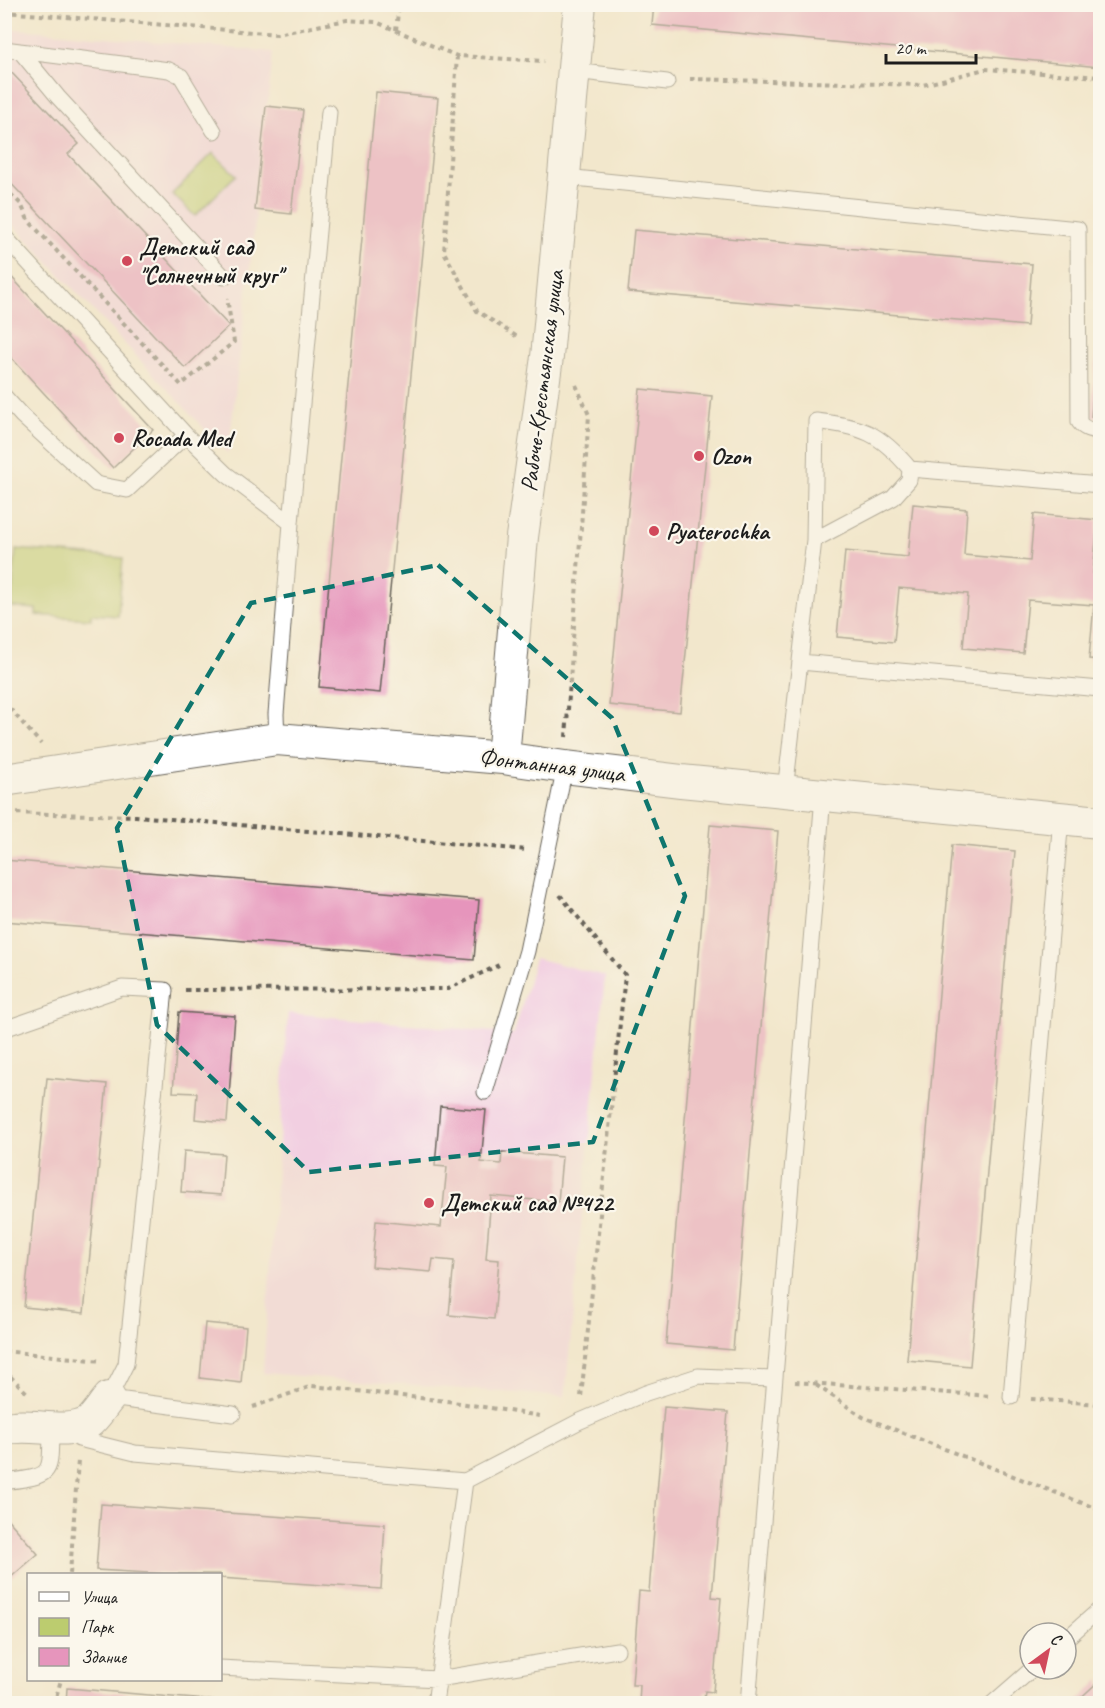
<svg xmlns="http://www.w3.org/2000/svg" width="1105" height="1708" font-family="Caveat,sans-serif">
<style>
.built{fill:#f2cfe1}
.green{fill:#bccc6f;stroke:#6c7446;stroke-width:1.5}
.building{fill:#e695bc}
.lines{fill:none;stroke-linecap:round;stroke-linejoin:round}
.service-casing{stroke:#67635a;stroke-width:17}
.minor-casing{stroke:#67635a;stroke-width:34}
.path{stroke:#67635a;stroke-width:4;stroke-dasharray:4.5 4.5;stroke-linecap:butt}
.service{stroke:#fff;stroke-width:15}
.minor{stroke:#fff;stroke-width:32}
.marked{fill:none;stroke:#0f766e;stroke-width:4.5;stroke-dasharray:12 8;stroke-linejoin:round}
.poi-dot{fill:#d1495b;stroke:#fbf7ec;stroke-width:2}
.labels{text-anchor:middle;stroke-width:4.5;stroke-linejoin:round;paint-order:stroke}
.poi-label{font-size:24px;font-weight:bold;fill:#1c1c1c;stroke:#fbf7ec;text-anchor:start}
.street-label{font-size:24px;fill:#1c1c1c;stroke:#fbf7ec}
</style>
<rect width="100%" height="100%" fill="#fbf7ec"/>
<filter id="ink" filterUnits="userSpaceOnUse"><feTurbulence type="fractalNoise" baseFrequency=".0167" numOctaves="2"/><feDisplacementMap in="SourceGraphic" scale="12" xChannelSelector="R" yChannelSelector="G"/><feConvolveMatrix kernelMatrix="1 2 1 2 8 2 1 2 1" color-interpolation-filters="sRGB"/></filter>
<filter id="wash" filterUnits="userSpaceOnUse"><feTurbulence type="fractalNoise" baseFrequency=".008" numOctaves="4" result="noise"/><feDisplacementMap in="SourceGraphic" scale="24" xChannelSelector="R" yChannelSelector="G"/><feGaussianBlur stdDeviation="1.35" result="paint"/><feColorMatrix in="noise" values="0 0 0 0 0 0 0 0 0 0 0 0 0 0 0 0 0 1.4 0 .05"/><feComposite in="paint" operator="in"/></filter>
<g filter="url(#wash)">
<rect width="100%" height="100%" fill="#f2e7cc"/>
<path class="built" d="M5,28L273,52L268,102L265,106L253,207L256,216L228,454L5,216Z
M535,958L605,976L565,1397L263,1373L288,1013L514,1034Z"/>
<path class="green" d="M213,153L236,175L195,216L172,194Z
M16,549L123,558L118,616L91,614V619L36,615V609L11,607Z"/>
<g id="blocks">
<path class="building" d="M654,4H1056L1100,9V67L652,25Z
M4,71H10L79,144L68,154L229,326L185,368L4,176Z
M376,92L438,98L380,693L319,687Z
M266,106L303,110L291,214L255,210Z
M634,230L1032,264L1027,326L628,292Z
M5,270L153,430L113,468L5,351Z
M1099,323H1100V418L1091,417Z
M640,389L712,396L680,712L609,705Z
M913,504L967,509L964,555L1030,561L1034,514L1098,520L1093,573H1100V660L1089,659L1094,605L1028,600L1023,653L963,648L968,594L899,588L894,642L837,637L845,551L908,557Z
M710,825L778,831L733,1350L666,1344Z
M952,845L1015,851L970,1366L907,1360Z
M4,860L479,900L474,960L4,921Z
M179,1012L235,1016L227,1122L195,1119L197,1093L173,1092Z
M47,1078L107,1084L84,1313L24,1307Z
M440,1106L486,1110L481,1162L501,1164L502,1152L562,1157L558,1202L491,1196L486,1259L499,1260L494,1319L449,1315L454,1261L433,1259L431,1272L372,1267L376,1221L441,1227L447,1167L435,1166Z
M184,1151L224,1154L221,1195L181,1192Z
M205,1323L246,1327L241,1383L200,1378Z
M664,1407L728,1412L712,1597L721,1598L713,1692L705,1691L703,1704H639L640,1685H632L639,1591L649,1592Z
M101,1504L385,1524L381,1589L220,1578V1574H166L96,1570Z
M4,1515L38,1554L4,1583Z
M1100,1680V1704H1074Z
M67,1688L230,1702V1704H66Z"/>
</g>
</g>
<g filter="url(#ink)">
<use href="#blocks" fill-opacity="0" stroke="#67635a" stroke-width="1.5"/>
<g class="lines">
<defs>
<path id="service" d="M4,49L169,70L181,76L214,131
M20,51L58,97L224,277
M575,71L667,82
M565,177L1078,229L1079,422C1085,430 1091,430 1100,431
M4,236L186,435L226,474L291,523
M4,396L22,416L96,484L127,490L186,435
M910,469L1100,485
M800,662L1100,689
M277,739L276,714L291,523L329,112
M785,791L814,540L816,421C863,427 879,432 910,469L909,480L893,498L814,540
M4,1029L122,988L165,990L126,1364L109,1398L233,1414
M485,1092L527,951L565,767
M1011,1397L1061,818
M68,1432L79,1439L135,1453L465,1481
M4,1482C54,1475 50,1477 51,1428
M1066,1639L1100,1609
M220,1668L438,1679L617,1650
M435,1704L465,1481L578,1422L646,1393L698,1376L773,1379
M748,1704L823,796
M992,1704L1032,1669"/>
<path id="minor" d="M503,758L522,537L547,357L580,4
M4,780L277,739L503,758L565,767L681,781L1100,822
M4,1429C29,1421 63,1436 88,1423C95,1418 103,1405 109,1398"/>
</defs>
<use href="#service" class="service-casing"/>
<use href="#minor" class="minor-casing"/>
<path class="path" d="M4,12L277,34L347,20L376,22L457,56L544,61
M396,30L399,4
M457,56L444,252L477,311L519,338
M690,79L923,85L985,69L1100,77
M4,188L21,204L28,220L181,385L234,342L227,298
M4,702L41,744
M566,737L589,415L576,385
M8,813L136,816L527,850
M560,895L625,975L581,1397
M185,990L448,989L499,965
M4,1085L8,1052
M4,1351L102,1361
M4,1370L29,1395
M795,1382L991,1396
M816,1385L863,1417L1100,1510
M1031,1399L1100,1404
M253,1407L312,1386L447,1401L540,1416
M70,1574L78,1460
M54,1704L61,1680"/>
<use href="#service" class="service"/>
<use href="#minor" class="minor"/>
</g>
</g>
<path d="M0 0H1105V1708H0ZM438,565L612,718L685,896L593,1142L309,1172L157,1025L117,828L251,603Z" fill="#f2e7cc" fill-opacity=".55" fill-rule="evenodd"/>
<path class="marked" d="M438,565L612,718L685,896L593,1142L309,1172L157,1025L117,828L251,603Z"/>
<g class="poi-dot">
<circle cx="127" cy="261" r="6"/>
<circle cx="119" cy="438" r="6"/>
<circle cx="699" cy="456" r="6"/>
<circle cx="654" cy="531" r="6"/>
<circle cx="429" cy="1203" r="6"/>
</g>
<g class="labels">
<g class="poi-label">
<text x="139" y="255">Детский сад<tspan x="139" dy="28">"Солнечный круг"</tspan></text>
<text x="131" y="446">Rocada Med</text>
<text x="711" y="464">Ozon</text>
<text x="666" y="539">Pyaterochka</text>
<text x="441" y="1211">Детский сад №422</text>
</g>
<g class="street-label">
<text transform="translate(542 381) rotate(-83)" y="8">Рабоче-Крестьянская улица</text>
<text transform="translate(552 765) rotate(7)" y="8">Фонтанная улица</text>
</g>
</g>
<rect width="1105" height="1708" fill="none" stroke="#fbf7ec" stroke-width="24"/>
<rect x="27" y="1573" width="195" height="108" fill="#fbf7ec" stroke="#a29f99" stroke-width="1.5"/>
<rect x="39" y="1592" width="30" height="9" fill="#ffffff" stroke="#a29f99" stroke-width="1.5"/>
<text x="81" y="1603" font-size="18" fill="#1c1c1c">Улица</text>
<rect x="39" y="1618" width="30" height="18" fill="#bccc6f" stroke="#a29f99" stroke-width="1.5"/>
<text x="81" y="1633" font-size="18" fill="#1c1c1c">Парк</text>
<rect x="39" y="1648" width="30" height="18" fill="#e695bc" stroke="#a29f99" stroke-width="1.5"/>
<text x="81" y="1663" font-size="18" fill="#1c1c1c">Здание</text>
<g transform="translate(1048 1651) rotate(33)"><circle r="28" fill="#fbf7ec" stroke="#a29f99" stroke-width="1.5"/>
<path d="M0-4.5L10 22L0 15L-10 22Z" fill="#d1495b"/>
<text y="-9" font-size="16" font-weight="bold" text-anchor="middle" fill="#1c1c1c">С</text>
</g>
<path d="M886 54v9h90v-9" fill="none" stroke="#1c1c1c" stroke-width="3"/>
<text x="895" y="54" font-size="18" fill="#1c1c1c" stroke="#fbf7ec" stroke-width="4.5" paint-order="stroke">20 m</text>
</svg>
